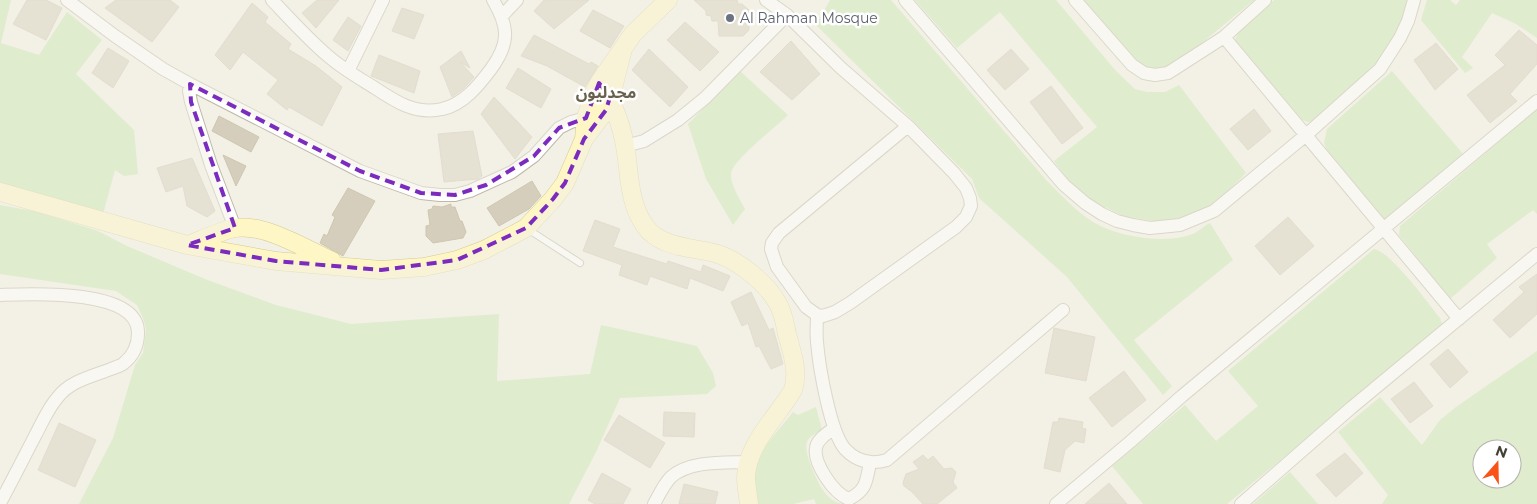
<svg xmlns="http://www.w3.org/2000/svg" width="1537" height="504" font-family="Montserrat,'Noto Sans Arabic',sans-serif">
<style>
.green{fill:#c7e7af;fill-rule:evenodd}
.building{fill:#d5cebc;stroke:#cfc6af}
.lines{fill:none;stroke-linecap:round;stroke-linejoin:round}
.lane-casing{stroke:#beb9a9;stroke-width:8}
.street-casing{stroke:#beb9a9;stroke-width:14}
.secondary-casing{stroke:#d3ca96;stroke-width:19}
.lane{stroke:#fff;stroke-width:6}
.street{stroke:#fff;stroke-width:12}
.secondary{stroke:#fef7c5;stroke-width:18}
.marked{fill:none;stroke:#7b2cbf;stroke-width:4;stroke-dasharray:10 6;stroke-linejoin:round}
.worship-dot{fill:#6b7280;stroke:#fff;stroke-width:2}
.labels{text-anchor:middle;stroke-width:5;stroke-linejoin:round;paint-order:stroke}
.worship-label{font-size:14px;fill:#5b616d;stroke:#fff;text-anchor:start}
.quarter-label{font-size:16px;font-weight:bold;fill:#69614d;stroke:#fff}
</style>
<rect width="100%" height="100%" fill="#f3f1e6"/>
<path class="green" d="M0,0H11L1,43L39,55L67,12L102,40L76,74L134,130L138,174L124,176L115,170L103,214L0,185Z
M830,0H891L1047,181C1061,195 1076,211 1093,222C1118,237 1163,244 1190,235C1197,233 1204,226 1210,223L1233,260L1134,340L1172,386L1163,395L1067,277L979,198L972,179L816,25Z
M915,0H1056L1116,71L1135,89L1147,92H1165L1179,85L1246,173L1213,206L1189,216L1160,222L1123,216L1091,200L1072,186L1054,161L1097,127L1000,12L957,48Z
M1082,0H1254L1175,65L1156,72L1137,65Z
M1274,0H1410C1400,28 1387,57 1366,78C1350,93 1332,107 1315,121L1308,122L1300,119L1234,42L1239,31Z
M1427,0H1450L1456,5L1460,0H1537V38L1516,24L1492,13L1462,57L1473,68L1465,73L1421,20Z
M740,71L788,115C777,126 733,160 731,173C730,185 740,199 745,209L733,225L706,179L688,124Z
M1392,71L1464,155L1386,219H1381L1327,151L1324,143L1327,129Z
M1537,109V214L1533,210L1487,244L1497,258L1450,299L1399,235L1400,226Z
M0,205L38,212L98,231L127,246L205,279L276,305L351,324L499,314L497,381L590,374L601,325L697,346L713,373L716,386L707,394L620,398L597,450L569,504H79L113,438L135,365L143,353L146,329L143,318L137,305L116,291L0,274Z
M1374,249C1390,251 1428,303 1440,318L1442,324L1438,331L1227,504H1143L1112,466L1185,405L1216,441L1258,406L1228,371Z
M1537,351V504H1382L1388,495L1338,432L1380,397L1422,445L1440,420L1456,407ZM1482,449H1512V479H1482Z
M816,407L822,430C817,433 809,436 807,442C803,452 817,481 823,490C827,497 834,502 842,504H816L814,499L793,504H756C756,496 754,488 754,480C755,451 777,433 793,412L798,415Z
M1290,472L1318,504H1253Z"/>
<path class="building" d="M27,0H46L62,8L46,40L13,24Z
M116,0H170L179,7L152,42L105,8Z
M317,0H339L316,28L302,13Z
M544,0H589L554,29L534,11Z
M694,0H737L738,4H742L749,10V30L743,36H719L718,21H712L711,16L706,15V11Z
M252,3L268,17L265,22L291,44L288,49L316,66L342,87L322,126L289,107L287,110L267,94L278,80L243,52L230,70L215,55Z
M402,8L424,15L414,39L392,31Z
M593,10L624,26L610,48L580,31Z
M348,17L361,26L348,51L333,40Z
M685,22L719,52L700,71L667,40Z
M1519,30L1537,45V64L1510,94L1517,101L1490,123L1467,95L1505,65L1495,55Z
M534,35L589,64L591,62L598,66L585,87L547,66L521,56Z
M791,41L820,74L792,100L760,72Z
M1436,43L1458,69L1435,90L1414,60Z
M108,48L129,61L113,88L92,73Z
M649,49L688,87L670,107L632,70Z
M1011,49L1029,69L1005,90L987,70Z
M461,51L470,68L460,62L474,77L464,88L452,97L440,67Z
M379,55L420,71L414,93L371,76Z
M518,68L551,89L541,108L506,88Z
M1051,86L1083,128L1062,144L1030,102Z
M494,97L532,137L515,159L481,114Z
M1254,109L1271,131L1248,150L1230,129Z
M219,116L259,137L251,152L212,131Z
M473,131L482,176L478,179L444,182L438,134Z
M223,155L246,166L236,186Z
M192,158L215,211L207,217L187,206L183,186L166,192L157,168Z
M532,181L541,196L529,209L499,226L487,208Z
M348,188L375,201L343,256L320,243L324,234L327,236L335,217L332,215Z
M451,204V207H455L460,221H462L466,232L463,238L433,243L426,236V226L430,225L428,210L432,209L433,206L442,207Z
M1288,217L1314,246L1280,275L1255,246Z
M595,220L620,229L613,247L667,264L668,261L701,272L703,265L730,276L723,291L690,278L687,289L650,276L647,285L619,275L622,265L583,251Z
M1537,274V314L1510,338L1493,320L1524,292L1519,287Z
M751,292L769,330L773,328L783,364L771,369L759,346L756,347L748,323L742,326L731,302Z
M1054,328L1095,337L1086,381L1045,373Z
M1448,349L1468,372L1450,388L1430,364Z
M1124,371L1146,400L1112,427L1089,398Z
M1414,382L1433,406L1410,423L1391,399Z
M664,412L695,413L694,437L663,436Z
M619,415L665,443L650,468L604,440Z
M1059,418L1083,422L1082,428L1086,429L1084,443L1075,441L1065,450L1060,472L1044,468L1053,422H1058Z
M59,423L96,440L75,487L38,470Z
M1345,453L1363,473L1336,497L1316,475Z
M923,455L928,460L933,456L944,469L952,468L956,472L953,482L957,488L937,504H923L912,492L904,486L903,483L906,474L919,469L913,462Z
M602,473L631,489L623,504H595L588,500Z
M1109,483L1127,504H1085Z
M684,484L718,492L715,504H679Z"/>
<g class="lines">
<defs>
<path id="lane" d="M526,228L580,263"/>
<path id="street" d="M67,0L115,36L163,69L190,84L360,171L421,193L440,195H455L470,191L512,172L534,156L559,128L571,122L586,118
M272,0C290,19 308,39 328,56C343,69 359,78 375,88C396,102 416,115 442,109C463,105 479,85 491,69C510,43 509,27 493,0
M766,0L787,15L841,68L908,126
M905,0L1064,185L1085,203L1102,214L1117,221L1133,225L1150,228L1180,225L1214,211L1306,135L1380,69L1400,38L1408,21L1414,0
M1075,0L1132,65L1144,73L1155,75L1168,73L1224,37L1265,0
M502,16L517,0
M1224,37L1459,319
M348,71L383,0
M190,84L189,91L191,102L211,165L235,228
M908,126L954,173L966,188L970,198L971,206L966,217L956,227L850,303L835,312L823,316L817,315L806,307L777,267L771,249L772,243L779,233Z
M625,146L644,141L678,120L705,98L787,15
M0,295C29,294 139,288 138,333C138,345 134,355 124,363C121,366 115,367 111,369C93,376 70,381 58,397C48,408 42,423 35,436C23,459 12,481 0,503
M817,315C817,324 816,333 817,342C819,366 830,432 845,449C856,461 871,465 887,460L1063,310
M834,428C828,433 817,439 816,448C813,463 834,494 849,499C867,490 866,481 870,463
M654,504C659,495 664,484 671,477C691,460 725,463 749,462
M1056,504L1130,442L1182,396L1537,101
M1241,504L1351,408L1537,254"/>
<path id="secondary" d="M599,83C613,102 621,122 625,146C630,173 628,202 645,226C661,249 695,247 718,254C739,261 766,283 777,302C783,311 785,324 787,334C792,353 799,371 793,390C777,417 747,444 746,477C746,486 748,495 749,504
M584,139L586,118L594,93L599,83L633,34L668,0
M0,192L187,245L276,261L381,270L424,267L457,260L484,250L526,228L553,199L565,183L584,139L606,110L614,84L623,49
M188,245C201,240 223,230 235,228C264,223 306,249 332,261"/>
</defs>
<use href="#lane" class="lane-casing"/>
<use href="#street" class="street-casing"/>
<use href="#secondary" class="secondary-casing"/>
<use href="#lane" class="lane"/>
<use href="#street" class="street"/>
<use href="#secondary" class="secondary"/>
</g>
<path d="M0 0H1537V504H0ZM599,83L610,97L606,110L584,139L565,183L553,199L526,228L457,260L381,270L276,261L187,245L235,228L191,102L190,84L360,171L421,193L455,195L486,185L534,156L559,128L586,118Z" fill="#f3f1e6" fill-opacity=".55" fill-rule="evenodd"/>
<path class="marked" d="M599,83L610,97L606,110L584,139L565,183L553,199L526,228L457,260L381,270L276,261L187,245L235,228L191,102L190,84L360,171L421,193L455,195L486,185L534,156L559,128L586,118Z"/>
<circle class="worship-dot" cx="730" cy="18" r="5"/>
<g class="labels">
<g class="worship-label">
<text x="740" y="23">Al Rahman Mosque</text>
</g>
<g class="quarter-label">
<text x="606" y="98">مجدليون</text>
</g>
</g>
<g transform="translate(1497 464) rotate(20)"><circle r="24" fill="#ffffff" stroke="#b5b3ae"/>
<path d="M0-4L9 19L0 12L-9 19Z" fill="#f95317"/>
<text y="-8" font-size="14" font-weight="bold" text-anchor="middle" fill="#464135">N</text>
</g>
</svg>
